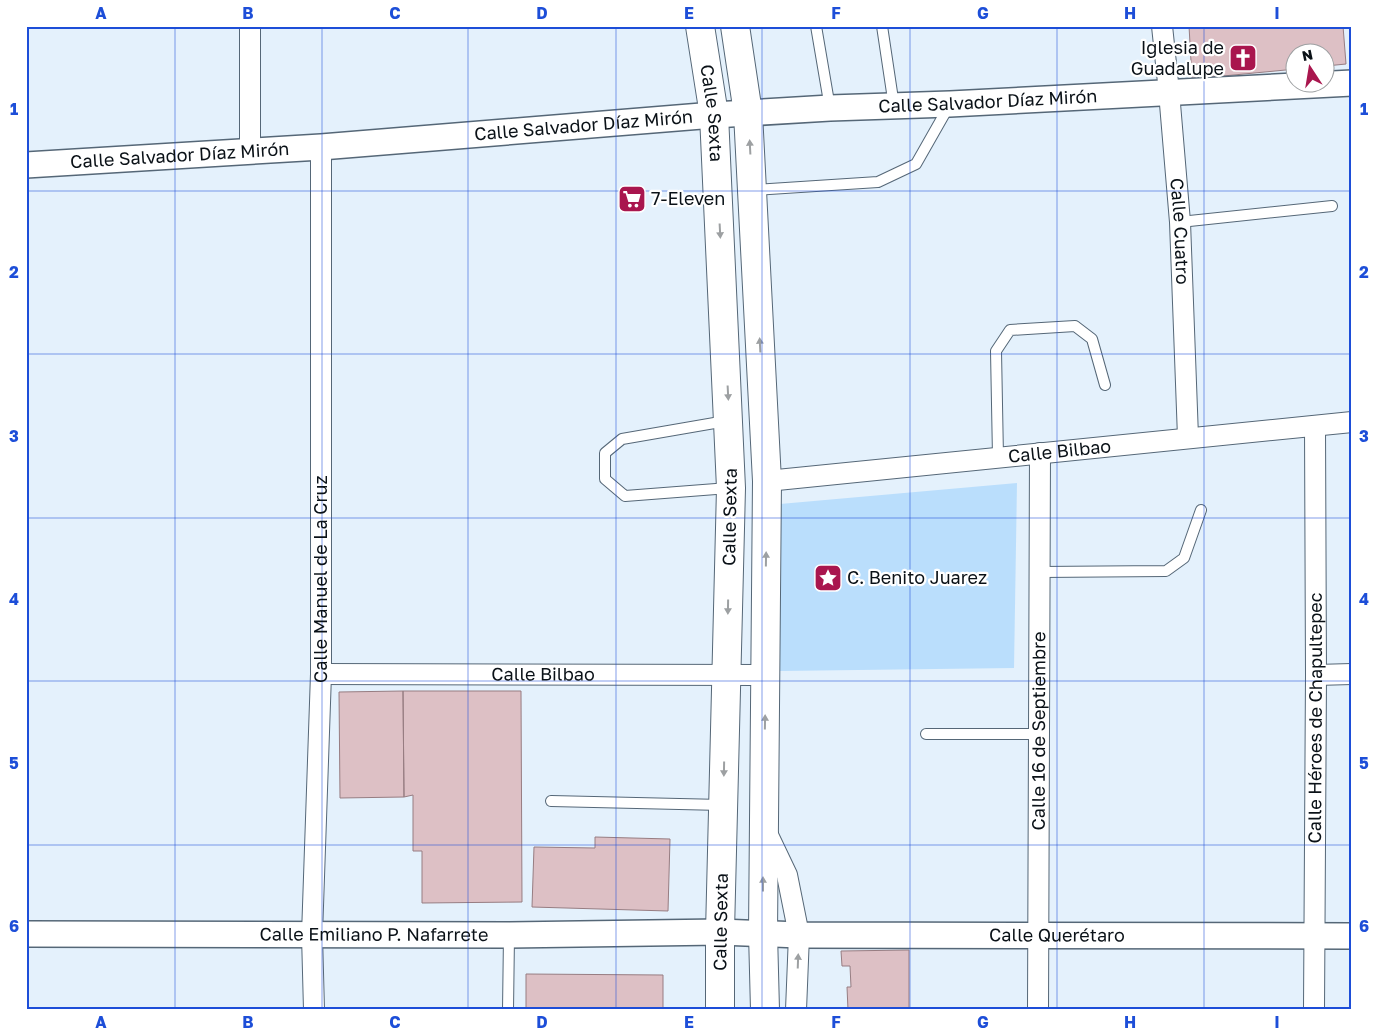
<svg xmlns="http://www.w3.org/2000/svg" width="1378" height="1036" font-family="'Golos Text',sans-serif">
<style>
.green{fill:#badefc}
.building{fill:#ddc0c5;stroke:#977d82}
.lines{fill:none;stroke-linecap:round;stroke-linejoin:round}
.service-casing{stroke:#556777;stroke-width:12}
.minor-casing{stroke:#556777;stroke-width:22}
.tertiary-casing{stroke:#556777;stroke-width:28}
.primary-casing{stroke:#556777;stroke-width:30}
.service{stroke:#fff;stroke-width:10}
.minor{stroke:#fff;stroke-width:20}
.tertiary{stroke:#fff;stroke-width:25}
.primary{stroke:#fff;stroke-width:28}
.oneway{fill:#9da0a2}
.grid{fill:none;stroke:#1d4ed8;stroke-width:1;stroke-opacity:0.55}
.labels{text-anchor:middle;stroke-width:4.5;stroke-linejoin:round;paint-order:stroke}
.poi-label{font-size:18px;fill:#0a1117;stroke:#fff;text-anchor:start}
.street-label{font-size:18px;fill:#0a1117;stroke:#fff}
.neatline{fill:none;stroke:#1d4ed8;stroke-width:2}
.grid-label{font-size:16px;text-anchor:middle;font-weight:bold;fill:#1d4ed8}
</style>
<rect width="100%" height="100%" fill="#e4f1fc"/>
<path class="green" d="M1017,483L1014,668L780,671V504Z"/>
<path class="building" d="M1189,26H1343L1346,64L1326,66V52H1296V69L1192,79Z
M403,691L404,797L340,798L339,692Z
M403,691H521L522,902L422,903V851H413V795L404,797Z
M595,837L670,839L668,911L532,907L534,847L595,848Z
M909,950V1010H848L847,987H851L850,966H842L841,951Z
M526,974L663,975V1010H526Z"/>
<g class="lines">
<defs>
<path id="service" d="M816,26L830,108
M882,26L894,106
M753,190L878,182L916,164L949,106
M1180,222L1332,206
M726,421L622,439L605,453V479L625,496L729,488
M998,457L996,351L1010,330L1075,326L1092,339L1105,385
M1040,572L1166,571L1184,558L1201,510
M926,734H1039
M551,801L722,805
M508,1010L509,936"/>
<g id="minor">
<path d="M250,26V151"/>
<path id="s1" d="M1162,26L1169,92L1180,222L1188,437"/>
<path id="s2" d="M767,481L1352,422"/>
<path id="s3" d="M321,674L765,675"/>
<path d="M1316,675L1352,674"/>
<path d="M766,831L787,875L799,935L796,1010"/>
<path id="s4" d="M314,1010L312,935L321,674V147"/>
<path id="s5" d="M1038,1010L1040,453"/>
<path id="s6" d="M1314,1010L1316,675L1315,426"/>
</g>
<g id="tertiary">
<path id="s7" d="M26,165L321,147L714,115L830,108L950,104L1352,83"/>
<path id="s8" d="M26,934L509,935L720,932L799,935L1352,936"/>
</g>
<g id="primary">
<path id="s9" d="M700,26L714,115L731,488L720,932V1010"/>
<path d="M735,26L748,113L767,481L763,933L765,1010"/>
</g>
</defs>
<use href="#service" class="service-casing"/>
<use href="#minor" class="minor-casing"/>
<use href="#tertiary" class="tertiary-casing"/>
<use href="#primary" class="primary-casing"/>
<use href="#service" class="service"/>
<use href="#minor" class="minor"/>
<use href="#tertiary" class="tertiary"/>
<use href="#primary" class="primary"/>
</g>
<defs><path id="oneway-solid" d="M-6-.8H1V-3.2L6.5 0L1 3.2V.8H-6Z" transform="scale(1.25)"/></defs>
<g class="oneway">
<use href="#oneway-solid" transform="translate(750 147) rotate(-93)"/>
<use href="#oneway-solid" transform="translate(720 231) rotate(87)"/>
<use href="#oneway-solid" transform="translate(760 345) rotate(-93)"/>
<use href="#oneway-solid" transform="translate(728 393) rotate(87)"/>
<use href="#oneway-solid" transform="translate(766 559) rotate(-89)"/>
<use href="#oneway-solid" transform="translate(728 607) rotate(91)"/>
<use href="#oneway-solid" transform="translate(765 722) rotate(-89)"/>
<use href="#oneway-solid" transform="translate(724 769) rotate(91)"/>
<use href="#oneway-solid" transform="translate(763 884) rotate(-90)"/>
<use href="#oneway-solid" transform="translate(798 961) rotate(-88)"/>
</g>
<path class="grid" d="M175,26V1010M322,26V1010M468,26V1010M616,26V1010M762,26V1010M910,26V1010M1057,26V1010M1204,26V1010M26,191H1352M26,354H1352M26,518H1352M26,681H1352M26,845H1352"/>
<defs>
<symbol id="church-square" viewBox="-11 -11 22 22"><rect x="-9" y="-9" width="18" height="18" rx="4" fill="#a9164e" stroke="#fff"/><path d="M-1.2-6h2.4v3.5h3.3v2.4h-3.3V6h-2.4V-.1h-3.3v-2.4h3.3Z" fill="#fff"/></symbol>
<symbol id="supermarket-square" viewBox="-11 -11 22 22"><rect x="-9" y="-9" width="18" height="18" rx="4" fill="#a9164e" stroke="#fff"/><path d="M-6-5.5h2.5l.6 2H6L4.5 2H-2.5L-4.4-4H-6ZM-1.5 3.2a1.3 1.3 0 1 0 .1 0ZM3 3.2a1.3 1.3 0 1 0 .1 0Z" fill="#fff"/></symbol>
<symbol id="sight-square" viewBox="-11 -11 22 22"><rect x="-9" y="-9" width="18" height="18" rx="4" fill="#a9164e" stroke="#fff"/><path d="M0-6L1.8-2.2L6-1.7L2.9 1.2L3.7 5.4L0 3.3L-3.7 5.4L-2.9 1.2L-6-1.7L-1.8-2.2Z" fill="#fff"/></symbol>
</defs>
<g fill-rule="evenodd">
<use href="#church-square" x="1227" y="42" width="32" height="32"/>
<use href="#supermarket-square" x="616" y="183" width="32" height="32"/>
<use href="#sight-square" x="812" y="562" width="32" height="32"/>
</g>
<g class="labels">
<g class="poi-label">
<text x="1224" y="54" text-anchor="end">Iglesia de<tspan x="1224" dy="21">Guadalupe</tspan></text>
<text x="651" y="205">7-Eleven</text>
<text x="847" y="584">C. Benito Juarez</text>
</g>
<g class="street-label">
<text dy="6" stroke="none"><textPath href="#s7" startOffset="964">Calle Salvador Díaz Mirón</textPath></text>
<text dy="6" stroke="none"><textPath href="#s9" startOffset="88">Calle Sexta</textPath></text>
<text dy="6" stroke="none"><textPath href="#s7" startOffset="559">Calle Salvador Díaz Mirón</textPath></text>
<text dy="6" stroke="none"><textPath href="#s7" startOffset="154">Calle Salvador Díaz Mirón</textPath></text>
<text dy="6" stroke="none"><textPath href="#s1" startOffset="206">Calle Cuatro</textPath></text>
<text dy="6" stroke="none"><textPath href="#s2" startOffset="294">Calle Bilbao</textPath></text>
<text transform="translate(730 517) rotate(-89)" y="6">Calle Sexta</text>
<text dy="6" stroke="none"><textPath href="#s4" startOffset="431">Calle Manuel de La Cruz</textPath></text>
<text dy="6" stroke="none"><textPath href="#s3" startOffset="222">Calle Bilbao</textPath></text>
<text dy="6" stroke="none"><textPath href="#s6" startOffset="292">Calle Héroes de Chapultepec</textPath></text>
<text dy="6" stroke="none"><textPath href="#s5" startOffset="279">Calle 16 de Septiembre</textPath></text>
<text transform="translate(721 922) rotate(-89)" y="6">Calle Sexta</text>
<text dy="6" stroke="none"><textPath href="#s8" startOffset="348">Calle Emiliano P. Nafarrete</textPath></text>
<text dy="6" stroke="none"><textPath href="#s8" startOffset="1031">Calle Querétaro</textPath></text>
</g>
</g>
<rect width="1378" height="1036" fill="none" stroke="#ffffff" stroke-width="55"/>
<g transform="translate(1310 68) rotate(348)"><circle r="24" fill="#ffffff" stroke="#9da0a2"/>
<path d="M0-4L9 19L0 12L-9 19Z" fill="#a9164e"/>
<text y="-8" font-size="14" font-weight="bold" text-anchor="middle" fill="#0a1117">N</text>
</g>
<rect x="28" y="28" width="1322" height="980" class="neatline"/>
<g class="grid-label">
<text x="101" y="19">A</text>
<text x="248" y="19">B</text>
<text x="395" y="19">C</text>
<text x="542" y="19">D</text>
<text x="689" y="19">E</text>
<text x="836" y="19">F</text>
<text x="983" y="19">G</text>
<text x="1130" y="19">H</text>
<text x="1277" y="19">I</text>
<text x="14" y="115">1</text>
<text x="1364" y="115">1</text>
<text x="14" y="278">2</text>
<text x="1364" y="278">2</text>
<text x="14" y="442">3</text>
<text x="1364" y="442">3</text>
<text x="14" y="605">4</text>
<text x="1364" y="605">4</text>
<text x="14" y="769">5</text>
<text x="1364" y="769">5</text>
<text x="14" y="932">6</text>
<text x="1364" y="932">6</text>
<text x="101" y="1028">A</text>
<text x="248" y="1028">B</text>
<text x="395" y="1028">C</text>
<text x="542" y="1028">D</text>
<text x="689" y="1028">E</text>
<text x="836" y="1028">F</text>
<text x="983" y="1028">G</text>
<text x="1130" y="1028">H</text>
<text x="1277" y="1028">I</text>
</g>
</svg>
